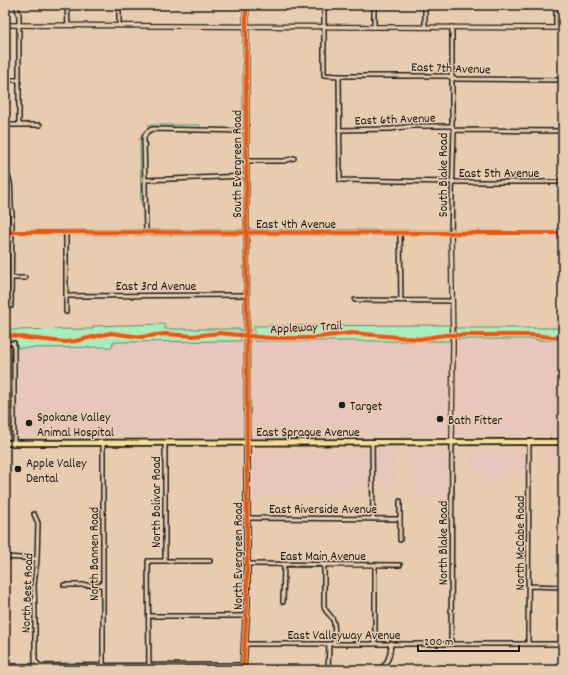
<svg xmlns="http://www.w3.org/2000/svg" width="568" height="675" font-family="Dekko,sans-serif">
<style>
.built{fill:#e8c6bc}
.green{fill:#a6efbd;stroke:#61866c}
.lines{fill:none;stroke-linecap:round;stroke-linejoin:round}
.minor-casing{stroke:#1c1c1c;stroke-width:6}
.tertiary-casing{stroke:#1c1c1c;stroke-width:6}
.secondary-casing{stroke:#1c1c1c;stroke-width:7}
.primary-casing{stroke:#1c1c1c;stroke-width:8}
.minor{stroke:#e8ccaf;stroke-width:3}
.tertiary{stroke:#e8ccaf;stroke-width:3.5}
.secondary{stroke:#e8ccaf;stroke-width:4}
.primary{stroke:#fbdf96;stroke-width:4.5}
.cycleway-casing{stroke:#e8ccaf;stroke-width:6}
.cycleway{stroke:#e8590c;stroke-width:4}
.poi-dot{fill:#1c1c1c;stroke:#e8ccaf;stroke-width:1.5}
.labels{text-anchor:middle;stroke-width:3;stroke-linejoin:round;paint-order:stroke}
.street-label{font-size:13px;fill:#1c1c1c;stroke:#e8ccaf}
.poi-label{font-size:13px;fill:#1c1c1c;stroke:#e8ccaf;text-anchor:start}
</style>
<rect width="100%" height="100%" fill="#e8ccaf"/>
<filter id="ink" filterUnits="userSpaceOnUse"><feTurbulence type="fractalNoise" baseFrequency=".025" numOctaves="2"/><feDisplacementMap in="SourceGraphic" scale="8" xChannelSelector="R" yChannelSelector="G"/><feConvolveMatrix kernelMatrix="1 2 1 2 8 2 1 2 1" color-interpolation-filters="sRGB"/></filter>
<g filter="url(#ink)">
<path class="built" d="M457,339H537V340H563V435L459,434L457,432Z
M241,341V432L239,435H19L18,348L112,347V342Z
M254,341H449L448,433L446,435H257L254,432Z
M5,348H9L10,349L11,434L9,436H5Z
M256,450H368L370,452V487H349V496L253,497V454Z
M378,450H396V486H377V452Z
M408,450L448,451L449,497H423V502H418V472H408Z
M470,450H526L527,475H503V479H495V484H484V475H470Z
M549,450H563V463H548Z"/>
<path class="green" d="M148,125H200V129L149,127Z
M140,139H143L145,215L141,202Z
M165,324V329H241V341L113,342L112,347L18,348L16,341H5V330L93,329V326Z
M451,325V334H449V341H254V326Z
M455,328H563V340H537V339H457V334H455Z"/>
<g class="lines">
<defs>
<path id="minor" d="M16,5L19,15V125
M67,5L68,25
M119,5V25
M324,5V75L339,76L340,180L452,182H563
M556,5V28
M374,27V5
M425,27V5
M339,76H447L456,79L563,80
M5,80H19
M5,125H40
M339,130L391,129L412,126H452
M454,130L563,131
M246,161H284L294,158
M5,171C14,182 9,200 12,214L11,306
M145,180L246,176
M146,232L144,137L147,132L152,129L246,131
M400,233L401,301
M451,233L454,130L452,126V27
M11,278H25
M66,296L247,295
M355,300L451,301
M66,312V233
M5,343H14V443
M372,442L373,519
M34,514L38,523L37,559L34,585L35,612V661L41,667V670
M247,518L400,519
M400,540V501
M562,541H563
M5,557L37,559
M165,561V443
M247,564L400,565
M324,565V606C325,613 331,614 333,620C336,627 334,637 334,644
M64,585H103
M529,586L563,587
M283,602L284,565
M149,616H246
M375,643V565
M244,644H563
M451,644L452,442
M528,644L529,442
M149,665L148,561H210
M5,666L243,665
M103,666V443
M328,670L329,644
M380,670C389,660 390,657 391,643"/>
<path id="tertiary" d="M5,25L563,28
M5,232L563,233
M451,233L453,343L452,442"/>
<path id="secondary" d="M246,5L247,442"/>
<path id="primary" d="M5,443L563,442
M243,670L247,604V442"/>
</defs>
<use href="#minor" class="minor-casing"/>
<use href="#tertiary" class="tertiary-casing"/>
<use href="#secondary" class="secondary-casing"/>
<use href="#primary" class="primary-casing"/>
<use href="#minor" class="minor"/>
<use href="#tertiary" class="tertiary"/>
<use href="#secondary" class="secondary"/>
<use href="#primary" class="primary"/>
<defs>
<path id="cycleway" d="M5,232L563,233
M5,334L27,338L65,342L75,341L111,333L141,337L165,334L193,336L219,333L270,338H310L352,333L419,339L445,335H531L563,338
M243,670L247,604V520L246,5"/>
</defs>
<use href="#cycleway" class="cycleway-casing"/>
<use href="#cycleway" class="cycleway"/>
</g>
</g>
<g class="poi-dot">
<circle cx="342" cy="405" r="4"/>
<circle cx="440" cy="419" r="4"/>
<circle cx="29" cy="423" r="4"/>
<circle cx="18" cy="469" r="4"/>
</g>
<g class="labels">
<g class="street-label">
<text transform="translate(451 67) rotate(2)" y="5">East 7th Avenue</text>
<text transform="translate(395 118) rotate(-2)" y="5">East 6th Avenue</text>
<text transform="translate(236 164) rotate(-90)" y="5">South Evergreen Road</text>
<text x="499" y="177">East 5th Avenue</text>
<text transform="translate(442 175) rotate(-90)" y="5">South Blake Road</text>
<text x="296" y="228">East 4th Avenue</text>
<text x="156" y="290">East 3rd Avenue</text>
<text transform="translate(306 326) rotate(-3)" y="5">Appleway Trail</text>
<text x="308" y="436">East Sprague Avenue</text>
<text transform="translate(155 502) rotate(-90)" y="5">North Bolivar Road</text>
<text x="323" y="513">East Riverside Avenue</text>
<text transform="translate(442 543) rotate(-90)" y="5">North Blake Road</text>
<text transform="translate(519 543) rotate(-90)" y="5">North McCabe Road</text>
<text transform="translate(93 554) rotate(-90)" y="5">North Bannen Road</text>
<text x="323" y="560">East Main Avenue</text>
<text transform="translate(237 556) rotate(-90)" y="5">North Evergreen Road</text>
<text transform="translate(26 593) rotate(-88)" y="5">North Best Road</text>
<text x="344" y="639">East Valleyway Avenue</text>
</g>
<g class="poi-label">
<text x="350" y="410">Target</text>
<text x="37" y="421">Spokane Valley<tspan x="37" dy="15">Animal Hospital</tspan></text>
<text x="448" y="424">Bath Fitter</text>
<text x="26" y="467">Apple Valley<tspan x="26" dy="15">Dental</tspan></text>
</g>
</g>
<rect width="568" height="675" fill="none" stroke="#e8ccaf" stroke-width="20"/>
<rect x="10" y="10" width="548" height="655" fill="none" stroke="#1c1c1c" stroke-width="1.5" filter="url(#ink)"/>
<path d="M418 645v6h101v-6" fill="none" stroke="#1c1c1c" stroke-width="2"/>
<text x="424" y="645" font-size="12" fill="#1c1c1c" stroke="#e8ccaf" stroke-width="3" paint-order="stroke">200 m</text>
</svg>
